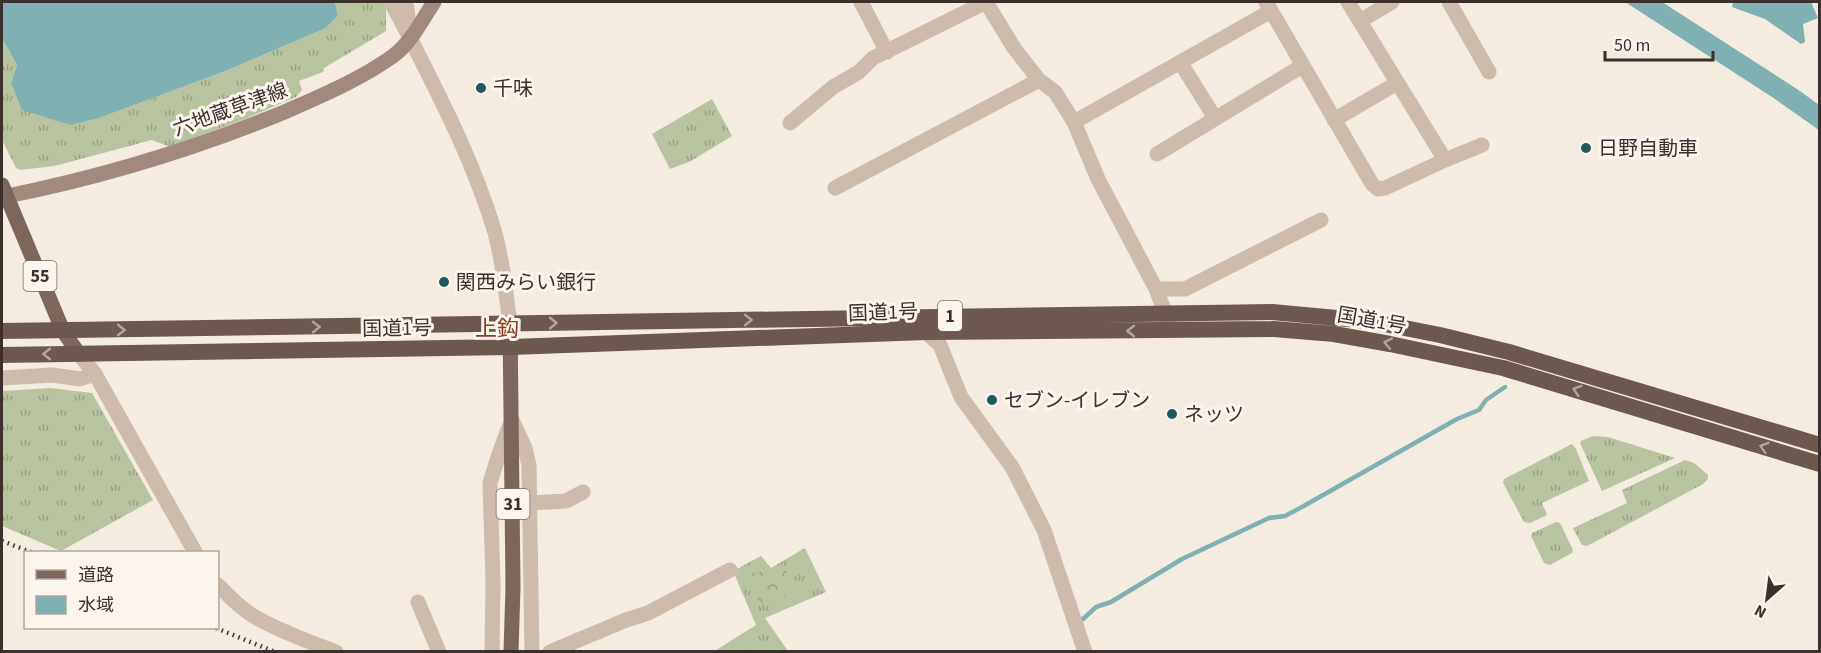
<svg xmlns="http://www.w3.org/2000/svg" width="1821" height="653" font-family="'Source Sans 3','Noto Sans JP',sans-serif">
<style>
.grass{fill:url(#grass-tufts)}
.forest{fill:url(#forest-crowns)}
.water{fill:#7fb0b2}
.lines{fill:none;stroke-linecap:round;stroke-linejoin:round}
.stream{stroke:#7fb0b2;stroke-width:4.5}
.minor{stroke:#cdbbac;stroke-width:15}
.tertiary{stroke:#cdbbac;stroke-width:15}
.secondary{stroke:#a18a7d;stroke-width:15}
.primary{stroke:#7d675c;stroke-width:15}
.trunk{stroke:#6c584f;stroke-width:16}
.rail{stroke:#3b302b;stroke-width:4.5;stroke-dasharray:1.5 4.5;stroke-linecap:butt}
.oneway{stroke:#b4a69e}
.poi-dot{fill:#1f5a5e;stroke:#fbf5ee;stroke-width:2}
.labels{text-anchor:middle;stroke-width:6;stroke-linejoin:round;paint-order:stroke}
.shield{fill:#fbf5ee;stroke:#756b66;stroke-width:1.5}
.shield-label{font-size:18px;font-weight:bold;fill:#3b302b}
.poi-label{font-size:20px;fill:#3b302b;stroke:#fbf5ee;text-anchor:start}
.street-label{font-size:20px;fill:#3b302b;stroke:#fbf5ee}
.quarter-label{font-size:22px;fill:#8c3b22;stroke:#fbf5ee}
</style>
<defs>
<pattern id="grass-tufts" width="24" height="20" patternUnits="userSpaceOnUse" patternTransform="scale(1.5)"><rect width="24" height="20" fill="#b8c4a0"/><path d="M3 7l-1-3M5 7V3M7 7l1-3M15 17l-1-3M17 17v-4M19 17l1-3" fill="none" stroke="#97a083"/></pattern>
<pattern id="forest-crowns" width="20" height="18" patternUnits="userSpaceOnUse" patternTransform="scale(1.5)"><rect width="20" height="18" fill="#b8c4a0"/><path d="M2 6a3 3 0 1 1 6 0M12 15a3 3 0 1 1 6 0" fill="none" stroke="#97a083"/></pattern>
</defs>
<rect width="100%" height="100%" fill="#f4ebe1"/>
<path class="grass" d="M335,2H383L386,6V31L324,68L323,72L299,81L302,90L296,97L245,119L170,147L152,140L54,166L20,170L16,168L2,140V38L17,65L11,83L102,117L228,70L326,28L338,16Z
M712,99L732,136L691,161L670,169L652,134Z
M51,388L92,393L153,500L61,551L2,526V391Z
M1593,436L1608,437L1675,458L1602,491L1580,443L1581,441Z
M1572,444L1576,449L1589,481L1542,503L1547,515L1530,523L1524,522L1503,483L1504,479Z
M1685,460L1694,463L1708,475V479L1703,484L1587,546L1582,545L1573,528L1627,503L1622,490Z
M1556,522L1560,523L1573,550L1572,553L1550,565L1544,563L1531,536L1532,533Z
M805,548L826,592L765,618L788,651L713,652L756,625L733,571L761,556L771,568Z"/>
<path class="forest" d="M782,564L797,589L760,606L747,574L761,572Z"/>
<path class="water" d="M2,2H335L338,16L326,28L228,70L102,117L71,125L22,110L11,83L17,65L2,38Z
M1625,2H1662L1800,91L1819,105V130L1772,97Z
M1733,2H1811L1818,18L1803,24L1805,42L1801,44L1765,19L1732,7Z"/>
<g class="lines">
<path class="stream" d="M1083,619L1096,607L1111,602L1182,559L1269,518L1285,516L1302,507L1457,419L1479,410L1486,400L1505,387"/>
<path class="minor" d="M391,2L410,38
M404,2L407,7L409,29
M861,2L887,52
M986,2L1014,48L1039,80L1055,92L1074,122L1098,179L1156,289L1169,323
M1266,2L1372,184L1378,189L1385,188L1445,160L1348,2
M1449,2L1489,72
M1360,21L1392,2
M1180,62L1215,118
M1334,120L1397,83
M1074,122L1271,11
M790,123L833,87L859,72L873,58L986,2
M1157,154L1302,66
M1445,160L1482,145
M835,188L1039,80
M1156,289H1185L1321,220
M926,323V332L940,345L961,397L1012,467L1044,530L1085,652
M79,354L95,374L195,552
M2,378L52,375L80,379L95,374
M512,420L525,448L529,465L532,652
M530,503L566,501L583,492
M218,585C230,597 242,610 257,618C282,632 310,642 336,652
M418,602L439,652
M492,652L493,583L490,483L499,454L511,422
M550,652L626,620L648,613L730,570"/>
<path class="tertiary" d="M410,38C442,101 475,165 495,233C503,262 506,294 510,324"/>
<path class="secondary" d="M7,196C102,177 197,148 287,111C323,95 361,79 393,56C411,43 422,20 434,2"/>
<path class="primary" d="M2,185L63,331L79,354
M510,324L513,587L511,652"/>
<path class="trunk" d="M2,331L1272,312L1369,321L1440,335L1509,352L1820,445
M2,355L511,347L926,332L1274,329L1334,334L1390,344L1503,368L1820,464"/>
<path class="rail" d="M2,541L31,552
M216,628L275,652"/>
</g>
<defs><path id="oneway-chevron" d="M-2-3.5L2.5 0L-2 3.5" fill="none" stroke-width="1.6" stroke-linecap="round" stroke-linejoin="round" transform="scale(1.5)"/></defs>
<g class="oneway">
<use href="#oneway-chevron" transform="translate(748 320) rotate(-1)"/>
<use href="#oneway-chevron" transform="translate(553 323) rotate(-1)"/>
<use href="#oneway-chevron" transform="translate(316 327) rotate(-1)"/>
<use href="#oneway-chevron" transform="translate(121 330) rotate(-1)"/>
<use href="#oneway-chevron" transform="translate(1131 331) rotate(180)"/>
<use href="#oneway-chevron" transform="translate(1388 343) rotate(-169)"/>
<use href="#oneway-chevron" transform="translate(47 354) rotate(180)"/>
<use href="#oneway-chevron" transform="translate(1577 390) rotate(-163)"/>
<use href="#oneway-chevron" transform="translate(1764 447) rotate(-163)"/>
</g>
<g class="poi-dot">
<circle cx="481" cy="88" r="6"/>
<circle cx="1586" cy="148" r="6"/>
<circle cx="444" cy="282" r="6"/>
<circle cx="992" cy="400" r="6"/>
<circle cx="1172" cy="414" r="6"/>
</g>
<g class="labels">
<g class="shield">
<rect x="23.5" y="261" width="33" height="30" rx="4.5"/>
<rect x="938" y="301" width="24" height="30" rx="4.5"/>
<rect x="496.5" y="489" width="33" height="30" rx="4.5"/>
</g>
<g class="shield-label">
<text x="40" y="282">55</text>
<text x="950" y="322">1</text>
<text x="513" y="510">31</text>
</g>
<g class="poi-label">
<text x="493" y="95">千味</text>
<text x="1598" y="155">日野自動車</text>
<text x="456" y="289">関西みらい銀行</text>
<text x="1004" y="407">セブン-イレブン</text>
<text x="1184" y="421">ネッツ</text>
</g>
<g class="street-label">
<text transform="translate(230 109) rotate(-20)" y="7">六地蔵草津線</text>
<text transform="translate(883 312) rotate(-2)" y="7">国道1号</text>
<text transform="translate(1372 320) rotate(10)" y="7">国道1号</text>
<text transform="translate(397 328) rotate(-1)" y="7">国道1号</text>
</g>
<g class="quarter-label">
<text x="497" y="336">上鈎</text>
</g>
</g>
<rect width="1821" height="653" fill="none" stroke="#3b302b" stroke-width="6"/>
<rect x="24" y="551" width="195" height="78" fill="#fbf5ee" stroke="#aea6a0" stroke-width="1.5"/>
<rect x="36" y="570" width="30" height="9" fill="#7d675c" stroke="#aea6a0" stroke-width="1.5"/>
<text x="78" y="581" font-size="18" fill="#3b302b">道路</text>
<rect x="36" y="596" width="30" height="18" fill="#7fb0b2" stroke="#aea6a0" stroke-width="1.5"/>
<text x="78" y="611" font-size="18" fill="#3b302b">水域</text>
<g transform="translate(1767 599) rotate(208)" stroke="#fbf5ee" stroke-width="4.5" paint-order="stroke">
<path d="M0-4.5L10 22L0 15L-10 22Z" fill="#3b302b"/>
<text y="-9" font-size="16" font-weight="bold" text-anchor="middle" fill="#3b302b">N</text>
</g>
<path d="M1605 51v9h108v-9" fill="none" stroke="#3b302b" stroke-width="3"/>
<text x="1614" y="51" font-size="18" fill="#3b302b" stroke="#fbf5ee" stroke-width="4.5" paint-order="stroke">50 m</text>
</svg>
